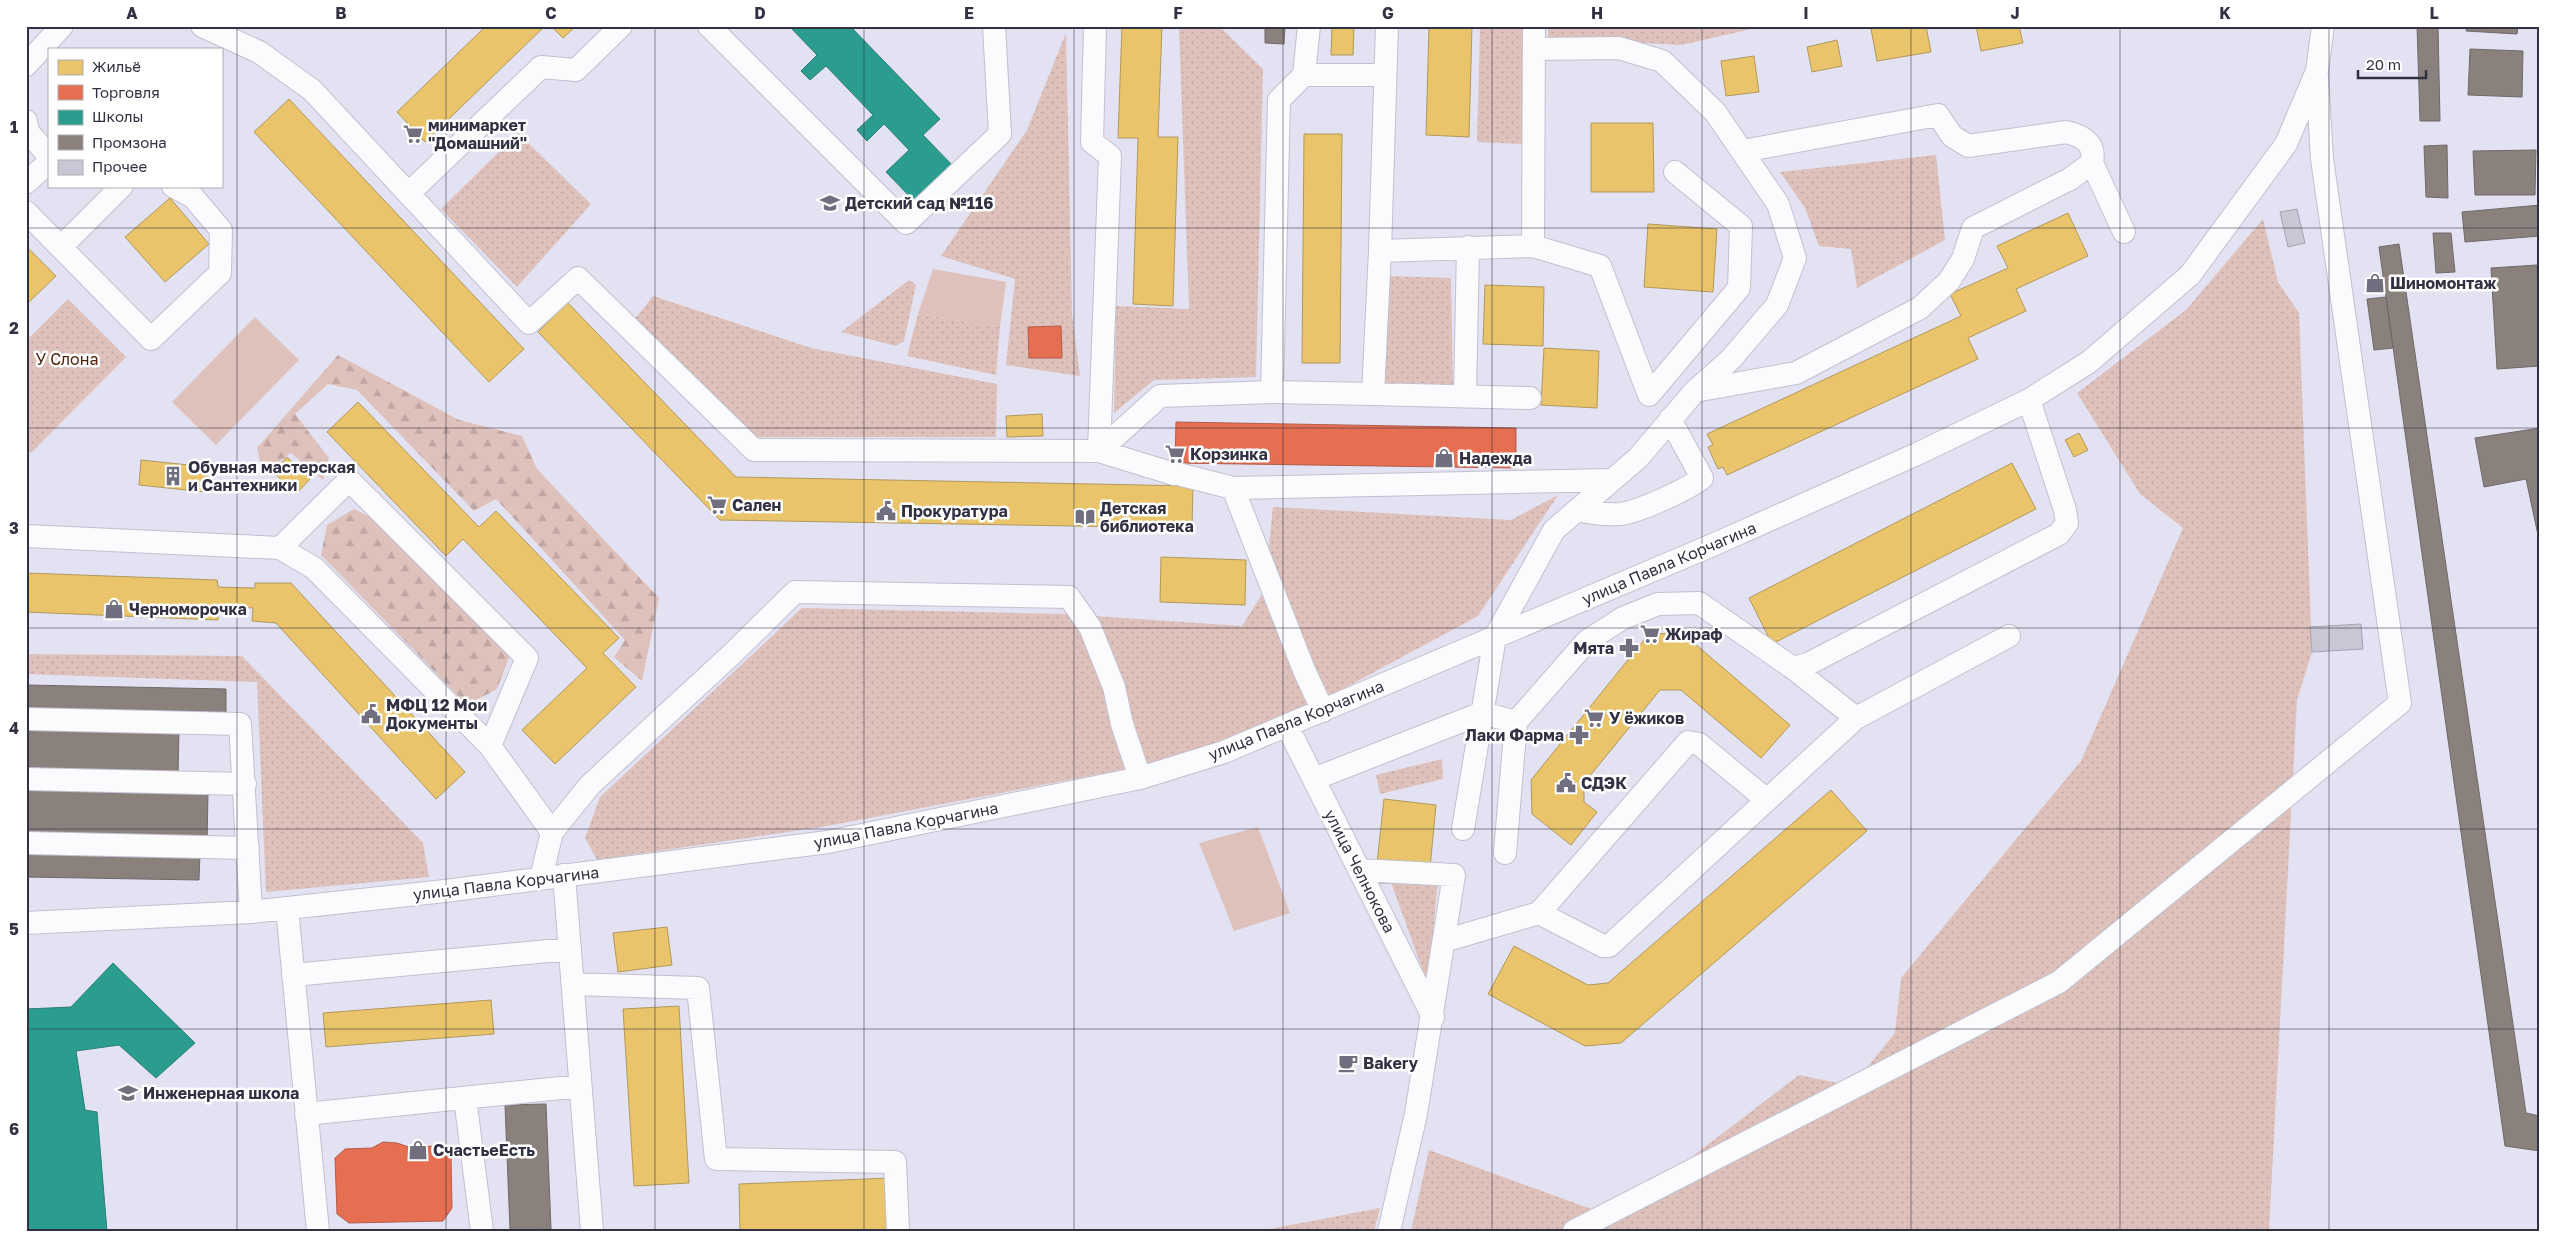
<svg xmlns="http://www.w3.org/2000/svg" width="2566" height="1257" font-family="'Golos Text',sans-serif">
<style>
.grass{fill:url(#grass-dots)}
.forest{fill:url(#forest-firs)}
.pitch{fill:#dfc1bb}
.homes{fill:#e9c46a;stroke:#b2985e}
.shops{fill:#e76f51;stroke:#b15c4d}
.schools{fill:#2a9d8f;stroke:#2c7d78}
.industry{fill:#8a817c;stroke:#70696b}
.building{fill:#cac6d5;stroke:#a6a2b1}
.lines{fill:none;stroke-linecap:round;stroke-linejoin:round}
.minor-casing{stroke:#c1c0d0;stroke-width:24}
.minor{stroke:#fbfbfd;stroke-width:22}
.grid{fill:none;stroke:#323143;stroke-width:1;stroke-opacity:0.55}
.labels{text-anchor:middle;stroke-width:5;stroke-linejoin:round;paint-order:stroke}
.poi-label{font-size:16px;font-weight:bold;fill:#323143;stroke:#fff;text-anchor:start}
.park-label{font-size:16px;fill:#4e1f05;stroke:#fff}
.street-label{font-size:16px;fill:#323143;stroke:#fff}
.neatline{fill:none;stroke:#323143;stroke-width:2}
.grid-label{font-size:16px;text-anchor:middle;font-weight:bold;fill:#323143}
</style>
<defs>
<pattern id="grass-dots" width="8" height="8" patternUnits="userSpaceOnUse" patternTransform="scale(1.25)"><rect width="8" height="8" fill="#dfc1bb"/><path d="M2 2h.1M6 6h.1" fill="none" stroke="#c0a6a2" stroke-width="1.8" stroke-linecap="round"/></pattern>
<pattern id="forest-firs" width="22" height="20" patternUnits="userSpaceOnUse" patternTransform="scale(1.25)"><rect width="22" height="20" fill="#dfc1bb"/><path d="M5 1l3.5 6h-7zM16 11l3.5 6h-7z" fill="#c0a6a2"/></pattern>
</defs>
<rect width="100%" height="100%" fill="#e3e2f2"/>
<path class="grass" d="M1179,26H1219L1263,69L1256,377L1154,380L1114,413L1116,306L1189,309Z
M1480,26H1522V144L1477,142Z
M1548,26H1765L1681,45L1548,38Z
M1066,33L1072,314L1080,376L1006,365L1015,279L941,256L1027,130Z
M518,133L591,204L517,287L441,209Z
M1936,155L1945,240L1857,288L1851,249L1819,246L1805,208L1780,172Z
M2263,219L2278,282L2299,313L2312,652L2297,700L2269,1231H1411L1429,1150L1613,1217L1799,1075L1852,1086L1895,1033L1901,978L2081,761L2183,528L2140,494L2077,393L2186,310Z
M1386,276L1451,278L1453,387L1380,385Z
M909,280L916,285L904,341L896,346L841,332Z
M653,296L811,348L997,384L996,437H757L634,320Z
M68,299L126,357L31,453L26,449V341Z
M918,314L1000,327L996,375L907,356Z
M1558,495L1478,616L1302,711L1163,762L822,827L597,860L585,838L600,797L802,608L1065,614L1242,626L1264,591L1273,507L1511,520Z
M26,654L242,656L423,843L429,877L266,892L257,682L26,674Z
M1442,759L1443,779L1380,794L1376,775Z
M1389,877L1438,880L1428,985Z
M1380,1208L1374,1231H1259Z"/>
<path class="forest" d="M338,355L459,420L522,436L537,469L659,598L642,681L614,657L625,640L496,499L474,511L357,390L328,384L295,414L329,458L323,480L291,453L263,474L257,448Z
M354,509L383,523L511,653L497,689L467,705L321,555L327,525Z"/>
<path class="pitch" d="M933,269L1006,282L1000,327L918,314Z
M255,317L299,360L216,445L172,402Z
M1258,827L1290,913L1234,931L1199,843Z"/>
<path class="homes" d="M486,26H545L425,142L397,112Z
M551,26H576L563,38Z
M1122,26H1162L1158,137H1178L1173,306L1133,304L1138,138H1118Z
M1332,26H1354L1353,55H1331Z
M1429,26H1472L1469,137L1426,135Z
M1885,26H1926L1931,52L1877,61L1871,29Z
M1976,26H2019L2023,43L1981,51Z
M1837,40L1842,66L1812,72L1807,47Z
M1754,56L1759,92L1726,96L1721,61Z
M289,99L524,349L489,382L254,132Z
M1591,123H1653L1654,192H1591Z
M1304,134H1342L1340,363H1302Z
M170,198L209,244L165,282L125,237Z
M2068,213L2088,256L2016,289L2026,311L1968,338L1978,359L1727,475L1723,467L1718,469L1708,447L1713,445L1707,434L1961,316L1950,294L2008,268L1997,246Z
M1648,224L1717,229L1713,292L1644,287Z
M26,246L56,276L26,305Z
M1485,285L1544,287L1543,346L1483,344Z
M567,302L736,477L1193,486L1192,528L720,520L538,332Z
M1544,348L1599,351L1597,408L1541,405Z
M358,402L479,527L496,511L619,638L603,653L636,687L555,764L522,730L587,668L463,539L446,556L327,432Z
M1042,414L1043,436L1007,437L1006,416Z
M2079,433L2088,450L2074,457L2065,440Z
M287,457L310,479L296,494L273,472Z
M141,460L208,467L205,492L139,485Z
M2012,463L2036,509L1772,644L1749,598Z
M1161,557L1246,560L1245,605L1160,602Z
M26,573L217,580L218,587L255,588V583H291L465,772L436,799L276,623L252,621L253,608L218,606V620L26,612Z
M1681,632L1790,725L1761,758L1681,690H1660L1584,783V802L1597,812L1571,845L1532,814L1531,780L1648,635Z
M1831,790L1867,831L1621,1043L1585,1046L1488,994L1514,946L1588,985L1608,983Z
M1384,799L1436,805L1430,868L1377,863Z
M667,927L672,965L618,972L613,933Z
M491,1000L494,1034L326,1047L323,1013Z
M679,1006L689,1183L634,1186L623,1009Z
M892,1178L894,1231H740L739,1184Z"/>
<path class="shops" d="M1061,326L1062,358H1029L1028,327Z
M1176,422L1516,428V468L1175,463Z
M383,1142L397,1143L409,1147L438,1146L447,1150L451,1158L452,1208L443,1221L349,1223L337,1214L335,1158L345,1149L372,1148Z"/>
<path class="schools" d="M789,26H850L940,119L923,135L954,167L917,204L886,172L909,150L884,124L867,141L857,130L873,115L826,66L810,80L801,71L817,55Z
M113,963L195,1043L156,1078L119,1045L76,1051L85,1110L97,1112L107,1231H26V1009L71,1007Z"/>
<path class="industry" d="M1265,26H1285L1284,44L1265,43Z
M2417,26H2438L2440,121H2420Z
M2467,26H2518L2517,34L2466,31Z
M2470,49L2523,51L2522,97L2468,95Z
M2447,145L2448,198L2426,197L2424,146Z
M2536,150L2535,195H2475L2473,151Z
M2540,205V236L2465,242L2462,212Z
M2433,233H2451L2455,272L2436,273Z
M2399,244L2526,1113L2540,1116V1151L2505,1146L2379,247Z
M2537,265L2540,366L2497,369L2491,268Z
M2386,297L2393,348L2374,350L2367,299Z
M2540,428V535H2538L2526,479L2484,487L2475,438Z
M26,685L226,689V712L26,708Z
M26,727L179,730L178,775L26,771Z
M26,786L208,792L207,843L26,837Z
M26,850L200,853L199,880L26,877Z
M546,1104L551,1229L510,1230L505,1105Z"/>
<path class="building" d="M2297,209L2305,243L2288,247L2280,212Z
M2361,624L2363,649L2312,652L2310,627Z"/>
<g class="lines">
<defs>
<path id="minor" d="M202,26L259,52L312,90L529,323L578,278L754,450L1099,451L1160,396L1272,392L1373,394L1380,251L1533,246L1534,26
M709,26L906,223L1000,134L994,26
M1095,26L1092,142L1110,156L1099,451L1174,474
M1309,26L1304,75H1385
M26,65L62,26
M26,121L28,132L49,156
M2092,163L2124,232
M26,183L49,162
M409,193L541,67L576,70L621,26
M26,212L151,339L220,273L221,230L193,197L173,186
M62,246L122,186
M1533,246L1600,266L1649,395L1739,288L1741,226L1675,172
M1380,251L1387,26
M1695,391L1796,373L1920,308L1949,281L1963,259L1973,228L2070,179L2092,163C2096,143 2083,136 2066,132L1968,146L1952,136L1938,115L1743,151
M1272,392L1279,100L1304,75
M1373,394L1530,398
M1465,397L1468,247
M1182,475L1233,488L1612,480
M1233,488L1304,670L1323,711
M1578,510C1591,513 1606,515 1620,514C1639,512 1688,489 1702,478L1670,419
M26,536L280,548L314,568L490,746L552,832
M280,548L349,480L527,658L490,746
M1793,668L1808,664L2059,534L2067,523L2065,510L2029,400
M1856,718L2009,636
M26,719L240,724L251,912
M1516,722L1587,641L1623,618L1658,604L1699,603L1793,668L1856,718L1767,800
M1287,726L1433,1017
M26,779L245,784
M1314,779L1482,713L1516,722L1505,853
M1463,829L1495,637L1554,530L1638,458L1695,391L1731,359L1777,305L1795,258L1778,204L1715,112L1662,61L1619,48L1535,49
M26,843L248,848
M1360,870L1454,875L1416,1114L1389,1231
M564,875L592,1231
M541,878L552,832L590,785L733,653L795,592L1069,597L1090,627L1114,687L1122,724L1140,778
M287,908L318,1231
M26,923L251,912L445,891L828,842L1140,778L1224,752L1715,544L1917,454L2029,400L2089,362L2190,275L2286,144L2317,71L2323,26
M1444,941L1539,913L1688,742L1699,744L1767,800L1609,946H1603L1539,913
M293,975L570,949
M573,984L698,988L716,1159L895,1162L898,1231
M465,1098L482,1231
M306,1114L580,1086
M1574,1231L2059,982L2400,703L2322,159L2317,77"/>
</defs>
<use href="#minor" class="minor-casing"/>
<use href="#minor" class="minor"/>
</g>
<path class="grid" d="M237,26V1231M446,26V1231M655,26V1231M864,26V1231M1074,26V1231M1283,26V1231M1492,26V1231M1702,26V1231M1911,26V1231M2120,26V1231M2329,26V1231M26,228H2540M26,428H2540M26,628H2540M26,829H2540M26,1029H2540"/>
<defs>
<symbol id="supermarket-bare" viewBox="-9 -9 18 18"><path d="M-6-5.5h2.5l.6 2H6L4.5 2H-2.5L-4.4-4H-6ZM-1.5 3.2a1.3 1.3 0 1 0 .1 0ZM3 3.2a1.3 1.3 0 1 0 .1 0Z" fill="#706f80" stroke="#fff" stroke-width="2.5" paint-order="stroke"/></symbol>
<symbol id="school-bare" viewBox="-9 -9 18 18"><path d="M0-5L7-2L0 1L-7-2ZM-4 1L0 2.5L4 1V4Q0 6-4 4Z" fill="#706f80" stroke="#fff" stroke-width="2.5" paint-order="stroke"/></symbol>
<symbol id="shop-bare" viewBox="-9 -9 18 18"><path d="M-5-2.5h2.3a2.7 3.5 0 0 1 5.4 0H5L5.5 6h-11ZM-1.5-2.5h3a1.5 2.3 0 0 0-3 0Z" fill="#706f80" stroke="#fff" stroke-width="2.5" paint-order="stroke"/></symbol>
<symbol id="building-bare" viewBox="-9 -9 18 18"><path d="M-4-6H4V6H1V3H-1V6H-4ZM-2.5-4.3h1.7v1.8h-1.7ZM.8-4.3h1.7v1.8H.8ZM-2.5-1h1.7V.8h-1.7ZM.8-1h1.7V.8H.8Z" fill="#706f80" stroke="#fff" stroke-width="2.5" paint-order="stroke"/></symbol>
<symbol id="civic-bare" viewBox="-9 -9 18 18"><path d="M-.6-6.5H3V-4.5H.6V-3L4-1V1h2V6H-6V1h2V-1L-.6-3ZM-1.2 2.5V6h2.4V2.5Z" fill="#706f80" stroke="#fff" stroke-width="2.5" paint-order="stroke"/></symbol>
<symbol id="library-bare" viewBox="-9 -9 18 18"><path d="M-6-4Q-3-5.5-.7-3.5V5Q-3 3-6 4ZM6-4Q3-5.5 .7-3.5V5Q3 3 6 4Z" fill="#706f80" stroke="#fff" stroke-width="2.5" paint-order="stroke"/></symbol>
<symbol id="pharmacy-bare" viewBox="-9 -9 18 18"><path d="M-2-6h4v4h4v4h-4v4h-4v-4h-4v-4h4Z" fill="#706f80" stroke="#fff" stroke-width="2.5" paint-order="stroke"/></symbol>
<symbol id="cafe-bare" viewBox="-9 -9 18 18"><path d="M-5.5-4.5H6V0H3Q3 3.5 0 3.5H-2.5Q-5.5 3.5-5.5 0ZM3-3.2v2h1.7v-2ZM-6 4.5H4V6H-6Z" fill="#706f80" stroke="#fff" stroke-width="2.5" paint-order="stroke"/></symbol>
</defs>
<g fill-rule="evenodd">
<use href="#supermarket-bare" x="399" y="120" width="28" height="28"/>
<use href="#school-bare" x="816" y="189" width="28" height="28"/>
<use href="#shop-bare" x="2361" y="269" width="28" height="28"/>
<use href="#supermarket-bare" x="1161" y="440" width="28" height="28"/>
<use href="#shop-bare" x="1430" y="444" width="28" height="28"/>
<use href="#building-bare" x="159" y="462" width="28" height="28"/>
<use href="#supermarket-bare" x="703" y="491" width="28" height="28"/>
<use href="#civic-bare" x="872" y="497" width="28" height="28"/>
<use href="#library-bare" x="1071" y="503" width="28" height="28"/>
<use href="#shop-bare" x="100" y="595" width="28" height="28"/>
<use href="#supermarket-bare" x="1636" y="620" width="28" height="28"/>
<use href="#pharmacy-bare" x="1615" y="634" width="28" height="28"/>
<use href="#civic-bare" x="357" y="700" width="28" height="28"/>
<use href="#supermarket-bare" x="1580" y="704" width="28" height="28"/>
<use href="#pharmacy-bare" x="1565" y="721" width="28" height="28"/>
<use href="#civic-bare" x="1552" y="769" width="28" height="28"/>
<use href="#cafe-bare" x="1334" y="1049" width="28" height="28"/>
<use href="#school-bare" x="114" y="1079" width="28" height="28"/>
<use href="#shop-bare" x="404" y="1136" width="28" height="28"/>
</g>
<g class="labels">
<g class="poi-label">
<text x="428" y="131">минимаркет<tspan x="428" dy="18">"Домашний"</tspan></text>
<text x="845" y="209">Детский сад №116</text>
<text x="2390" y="289">Шиномонтаж</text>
<text x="1190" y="460">Корзинка</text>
<text x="1459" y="464">Надежда</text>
<text x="188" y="473">Обувная мастерская<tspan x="188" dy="18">и Сантехники</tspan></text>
<text x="732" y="511">Сален</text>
<text x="1100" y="514">Детская<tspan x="1100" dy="18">библиотека</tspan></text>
<text x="901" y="517">Прокуратура</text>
<text x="129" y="615">Черноморочка</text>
<text x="1665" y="640">Жираф</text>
<text x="1614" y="654" text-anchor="end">Мята</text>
<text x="386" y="711">МФЦ 12 Мои<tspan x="386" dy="18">Документы</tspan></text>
<text x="1609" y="724">У ёжиков</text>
<text x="1564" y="741" text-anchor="end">Лаки Фарма</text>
<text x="1581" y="789">СДЭК</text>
<text x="1363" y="1069">Bakery</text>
<text x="143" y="1099">Инженерная школа</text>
<text x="433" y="1156">СчастьеЕсть</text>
</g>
<g class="park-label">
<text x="67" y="365">У Слона</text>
</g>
<g class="street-label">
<text transform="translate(1669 563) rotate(-23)" y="6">улица Павла Корчагина</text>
<text transform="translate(1296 720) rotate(-22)" y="6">улица Павла Корчагина</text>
<text transform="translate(906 825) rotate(-11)" y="6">улица Павла Корчагина</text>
<text transform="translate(1360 871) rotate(63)" y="6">улица Челнокова</text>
<text transform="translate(506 883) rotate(-7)" y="6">улица Павла Корчагина</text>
</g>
</g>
<rect width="2566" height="1257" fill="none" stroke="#ffffff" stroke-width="55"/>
<rect x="48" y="48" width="175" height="140" fill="#ffffff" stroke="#adadb4"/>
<rect x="58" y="60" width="25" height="15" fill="#e9c46a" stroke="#adadb4"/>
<text x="92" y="72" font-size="15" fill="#323143">Жильё</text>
<rect x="58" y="85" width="25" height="15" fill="#e76f51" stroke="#adadb4"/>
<text x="92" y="98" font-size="15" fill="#323143">Торговля</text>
<rect x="58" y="110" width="25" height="15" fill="#2a9d8f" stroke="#adadb4"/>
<text x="92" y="122" font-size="15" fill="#323143">Школы</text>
<rect x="58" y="135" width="25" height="15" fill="#8a817c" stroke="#adadb4"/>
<text x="92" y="148" font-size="15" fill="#323143">Промзона</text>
<rect x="58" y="160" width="25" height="15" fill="#cac6d5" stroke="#adadb4"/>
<text x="92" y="172" font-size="15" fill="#323143">Прочее</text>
<path d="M2358 70v8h68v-8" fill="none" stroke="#323143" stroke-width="2.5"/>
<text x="2366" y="70" font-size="15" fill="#323143" stroke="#ffffff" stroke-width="4" paint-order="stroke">20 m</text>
<rect x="28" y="28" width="2510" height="1202" class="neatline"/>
<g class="grid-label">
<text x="132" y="19">A</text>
<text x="341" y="19">B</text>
<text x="551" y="19">C</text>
<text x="760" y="19">D</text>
<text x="969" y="19">E</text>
<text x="1178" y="19">F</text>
<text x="1388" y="19">G</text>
<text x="1597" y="19">H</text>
<text x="1806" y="19">I</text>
<text x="2015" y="19">J</text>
<text x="2225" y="19">K</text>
<text x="2434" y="19">L</text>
<text x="14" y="133">1</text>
<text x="14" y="334">2</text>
<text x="14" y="534">3</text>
<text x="14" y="734">4</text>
<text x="14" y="935">5</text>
<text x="14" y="1135">6</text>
</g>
</svg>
